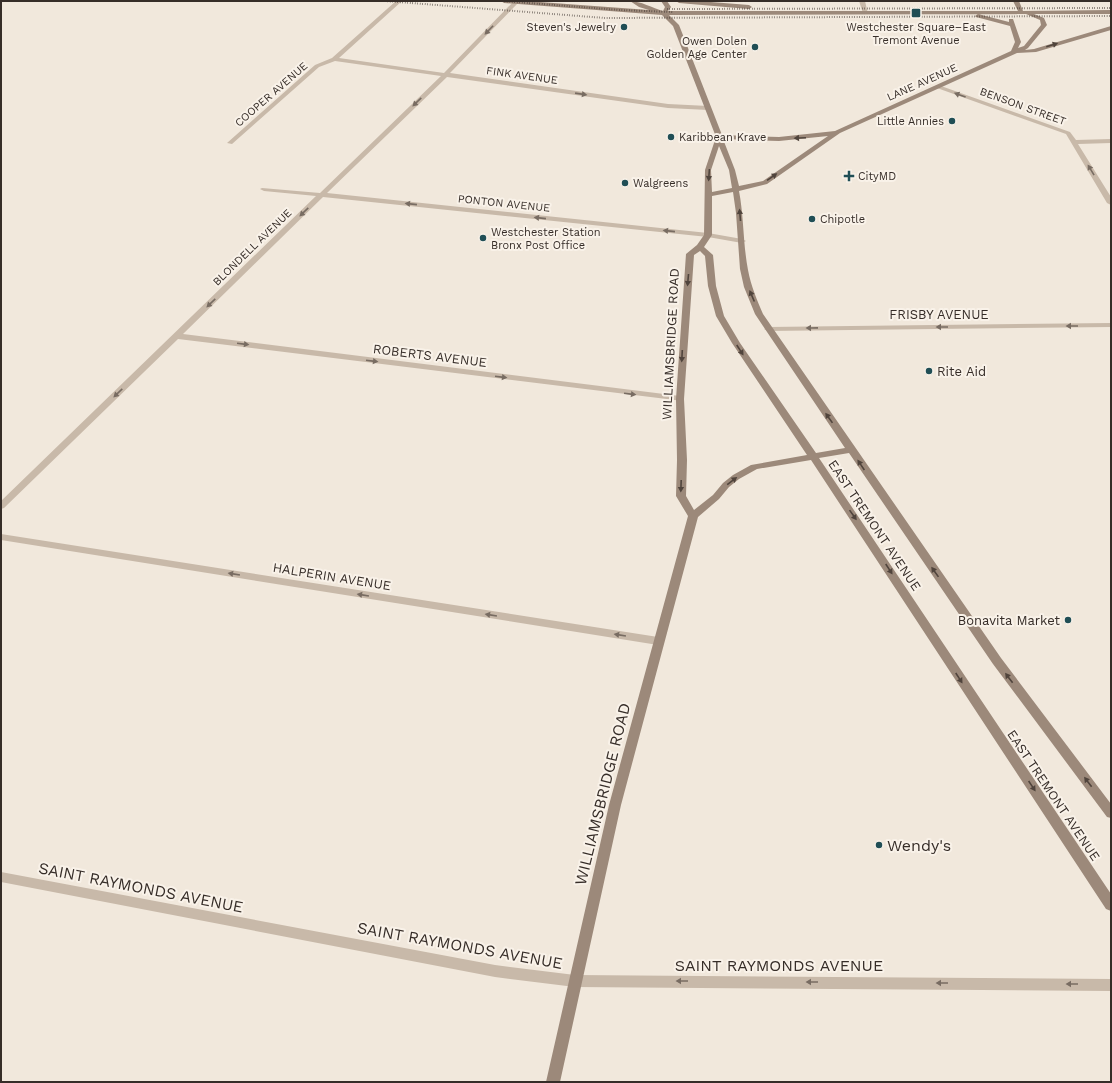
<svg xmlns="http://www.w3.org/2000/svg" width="1112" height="1083" font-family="'Work Sans',sans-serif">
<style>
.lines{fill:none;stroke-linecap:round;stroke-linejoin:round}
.street{fill:#c8b9a9;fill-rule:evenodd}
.secondary{fill:#9c897a;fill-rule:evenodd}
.rail{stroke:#362d28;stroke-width:2;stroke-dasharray:0.5 2;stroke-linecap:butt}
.oneway{fill:#786c62}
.oneway2{fill:#50443c}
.poi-dot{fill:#204e55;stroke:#f9f2e9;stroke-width:1.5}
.labels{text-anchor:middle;stroke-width:4;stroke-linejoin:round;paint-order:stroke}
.far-poi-label{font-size:11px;fill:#362d28;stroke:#f9f2e9;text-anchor:start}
.far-street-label{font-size:11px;fill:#362d28;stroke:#f9f2e9}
.street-label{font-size:13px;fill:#362d28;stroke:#f9f2e9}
.poi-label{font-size:13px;fill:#362d28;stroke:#f9f2e9;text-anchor:start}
.near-street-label{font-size:16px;fill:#362d28;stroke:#f9f2e9}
.near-poi-label{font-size:16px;fill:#362d28;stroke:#f9f2e9;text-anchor:start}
</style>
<rect width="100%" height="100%" fill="#f1e8dc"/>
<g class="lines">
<path class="street" d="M396,1H402L339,58L444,73L514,1H520L450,73L668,104L708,106L711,108L708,110L668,108L447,77L327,193L708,233L742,239L746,241L742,243L708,237L323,197L183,334L680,396L683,397L684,399L683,401L178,339L4,508L1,509V501L316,196L264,191L260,189L262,188L320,193L441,76L335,61L319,67L232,144L227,143L315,65L332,58Z
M859,1H865L868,14L863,13Z
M937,86H941L1070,132L1076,140L1111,139V143L1078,144L1111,197V205L1107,203L1066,134L937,88Z
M1111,323V327L768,331L764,329L768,327Z
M1,534L658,637L662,638L663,641L662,644L658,645L1,540Z
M1,872L495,965L575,975L1111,979V991L575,987L495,977L1,882Z"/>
<path class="secondary" d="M501,1H526L649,10L639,7L630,1C640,1 653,8 663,11L665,7L661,1H667L671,7L668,11H1018L1013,1H1019L1023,11L1111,10V14H1034L1044,18L1047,25L1028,48L1025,50L1034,49L1111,26V30L1036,52L1017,53L840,133L767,184L739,191C744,217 743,244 748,270C751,286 757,300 763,314L1001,658L1111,804V818L1107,817L993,664L849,453L819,458L1111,894V911L1106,909L811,460L757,469L739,479L729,487L719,499L698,517L621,805L560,1082H546L609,805L688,516L676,496L677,460L676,399L686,254L697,245L704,235L705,170L716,137L673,26L662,15L504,3ZM978,14L975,16L976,17L1010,26L1015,42L1011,51L835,131L779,137L722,135L679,25L669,15L1026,14L1040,20L1041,25L1024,46L1018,48L1021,42L1013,19H1009V22ZM828,136L763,181L739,186L735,170L723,139L779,141ZM719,146L729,170L732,188L712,192L711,170ZM733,192L736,213L740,269L744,287L755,314L845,448L816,453L740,343L724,316L716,286L713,255L704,247L712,235V196ZM700,251L705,256L708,286L716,316L732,343L807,455L751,465L733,475L723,483L713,495L694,510L686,496L687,460L684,399L694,255Z
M676,1H698L749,5L752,7L749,9L679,3Z"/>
<path class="rail" d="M385,1L605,18L1111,16
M502,1L620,10L673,12
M667,9L1111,8"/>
</g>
<defs><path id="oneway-solid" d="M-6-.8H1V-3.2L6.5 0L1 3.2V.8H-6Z"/></defs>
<g class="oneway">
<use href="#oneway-solid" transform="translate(489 30) rotate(134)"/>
<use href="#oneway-solid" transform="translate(581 94) rotate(8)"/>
<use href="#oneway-solid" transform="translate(960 95) rotate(-160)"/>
<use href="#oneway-solid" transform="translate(417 102) rotate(136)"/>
<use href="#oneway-solid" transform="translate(1091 170) rotate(-121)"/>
<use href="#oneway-solid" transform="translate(411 204) rotate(-174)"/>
<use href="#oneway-solid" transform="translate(304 212) rotate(136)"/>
<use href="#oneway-solid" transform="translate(540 218) rotate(-174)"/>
<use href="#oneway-solid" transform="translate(669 231) rotate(-174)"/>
<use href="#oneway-solid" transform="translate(211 303) rotate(136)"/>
<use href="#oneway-solid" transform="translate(1072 326) rotate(180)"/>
<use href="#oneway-solid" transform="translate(942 327) rotate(180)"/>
<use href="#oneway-solid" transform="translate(812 328) rotate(179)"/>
<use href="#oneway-solid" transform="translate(243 344) rotate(7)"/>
<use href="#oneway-solid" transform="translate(372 361) rotate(7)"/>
<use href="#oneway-solid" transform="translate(501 377) rotate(7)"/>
<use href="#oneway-solid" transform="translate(118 393) rotate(136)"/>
<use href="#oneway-solid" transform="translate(630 394) rotate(7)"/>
<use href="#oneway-solid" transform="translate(234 574) rotate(-171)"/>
<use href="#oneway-solid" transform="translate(363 595) rotate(-171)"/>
<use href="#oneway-solid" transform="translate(491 615) rotate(-171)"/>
<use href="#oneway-solid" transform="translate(620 635) rotate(-171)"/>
<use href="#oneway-solid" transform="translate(682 981) rotate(-180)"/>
<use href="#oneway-solid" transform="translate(812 982) rotate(-180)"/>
<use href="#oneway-solid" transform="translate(942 983) rotate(-180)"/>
<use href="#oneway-solid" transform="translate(1072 984) rotate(-180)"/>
</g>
<g class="oneway2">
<use href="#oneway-solid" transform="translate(1052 45) rotate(-17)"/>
<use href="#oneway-solid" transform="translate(800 138) rotate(177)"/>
<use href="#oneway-solid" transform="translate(709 175) rotate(94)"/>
<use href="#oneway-solid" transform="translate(772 177) rotate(-35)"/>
<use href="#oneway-solid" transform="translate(740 215) rotate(-95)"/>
<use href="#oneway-solid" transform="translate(688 280) rotate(95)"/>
<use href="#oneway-solid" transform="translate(752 296) rotate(-113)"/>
<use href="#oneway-solid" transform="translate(740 350) rotate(57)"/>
<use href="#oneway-solid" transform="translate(682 356) rotate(93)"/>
<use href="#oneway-solid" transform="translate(829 418) rotate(-125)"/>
<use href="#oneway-solid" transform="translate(861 465) rotate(-124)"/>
<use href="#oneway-solid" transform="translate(732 481) rotate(-37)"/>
<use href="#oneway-solid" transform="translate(681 486) rotate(92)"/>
<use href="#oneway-solid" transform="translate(853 515) rotate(55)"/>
<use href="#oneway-solid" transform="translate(889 569) rotate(57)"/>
<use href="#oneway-solid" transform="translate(935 572) rotate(-125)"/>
<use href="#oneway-solid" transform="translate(959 678) rotate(57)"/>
<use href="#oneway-solid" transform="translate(1009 678) rotate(-127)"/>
<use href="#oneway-solid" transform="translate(1088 782) rotate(-127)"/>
<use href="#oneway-solid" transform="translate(1032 786) rotate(56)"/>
</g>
<g class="poi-dot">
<rect x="911" y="8" width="10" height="10" rx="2"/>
<circle cx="624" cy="27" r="4"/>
<circle cx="755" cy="47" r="4"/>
<circle cx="952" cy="121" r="4"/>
<circle cx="671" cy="137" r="4"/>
<path d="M847 170h4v4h4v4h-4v4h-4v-4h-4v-4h4z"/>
<circle cx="625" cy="183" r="4"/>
<circle cx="812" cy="219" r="4"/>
<circle cx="483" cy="238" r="4"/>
<circle cx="929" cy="371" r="4"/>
<circle cx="1068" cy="620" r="4"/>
<circle cx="879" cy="845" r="4"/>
</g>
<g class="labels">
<g class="far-poi-label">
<text x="616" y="31" text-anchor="end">Steven's Jewelry</text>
<text x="916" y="31" text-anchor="middle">Westchester Square–East<tspan x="916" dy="13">Tremont Avenue</tspan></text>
<text x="747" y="45" text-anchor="end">Owen Dolen<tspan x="747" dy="13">Golden Age Center</tspan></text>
<text x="944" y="125" text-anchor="end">Little Annies</text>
<text x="679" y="141">Karibbean Krave</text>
<text x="858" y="180">CityMD</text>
<text x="633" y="187">Walgreens</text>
<text x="820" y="223">Chipotle</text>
<text x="491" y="236">Westchester Station<tspan x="491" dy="13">Bronx Post Office</tspan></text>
</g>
<g class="far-street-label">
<text transform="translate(522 75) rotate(8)" y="4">FINK AVENUE</text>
<text transform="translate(922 82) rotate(-24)" y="4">LANE AVENUE</text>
<text transform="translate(271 94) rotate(-41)" y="4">COOPER AVENUE</text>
<text transform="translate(1023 106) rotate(20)" y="4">BENSON STREET</text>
<text transform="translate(504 203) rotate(6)" y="4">PONTON AVENUE</text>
<text transform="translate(252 247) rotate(-44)" y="4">BLONDELL AVENUE</text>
</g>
<g class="street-label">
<text x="939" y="319">FRISBY AVENUE</text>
<text transform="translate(670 344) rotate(-87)" y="5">WILLIAMSBRIDGE ROAD</text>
<text transform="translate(430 355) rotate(7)" y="5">ROBERTS AVENUE</text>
<text transform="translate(875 525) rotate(56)" y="5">EAST TREMONT AVENUE</text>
<text transform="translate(332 576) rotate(9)" y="5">HALPERIN AVENUE</text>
<text transform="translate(1054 795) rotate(56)" y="5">EAST TREMONT AVENUE</text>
</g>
<g class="poi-label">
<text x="937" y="376">Rite Aid</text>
<text x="1060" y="625" text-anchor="end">Bonavita Market</text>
</g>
<g class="near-street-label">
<text transform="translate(602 794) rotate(-76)" y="6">WILLIAMSBRIDGE ROAD</text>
<text transform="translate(141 887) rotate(11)" y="6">SAINT RAYMONDS AVENUE</text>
<text transform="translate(460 945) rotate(10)" y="6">SAINT RAYMONDS AVENUE</text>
<text x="779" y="971">SAINT RAYMONDS AVENUE</text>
</g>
<g class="near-poi-label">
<text x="887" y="851">Wendy's</text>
</g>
</g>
<rect width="1112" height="1083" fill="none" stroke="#362d28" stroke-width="4"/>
</svg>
